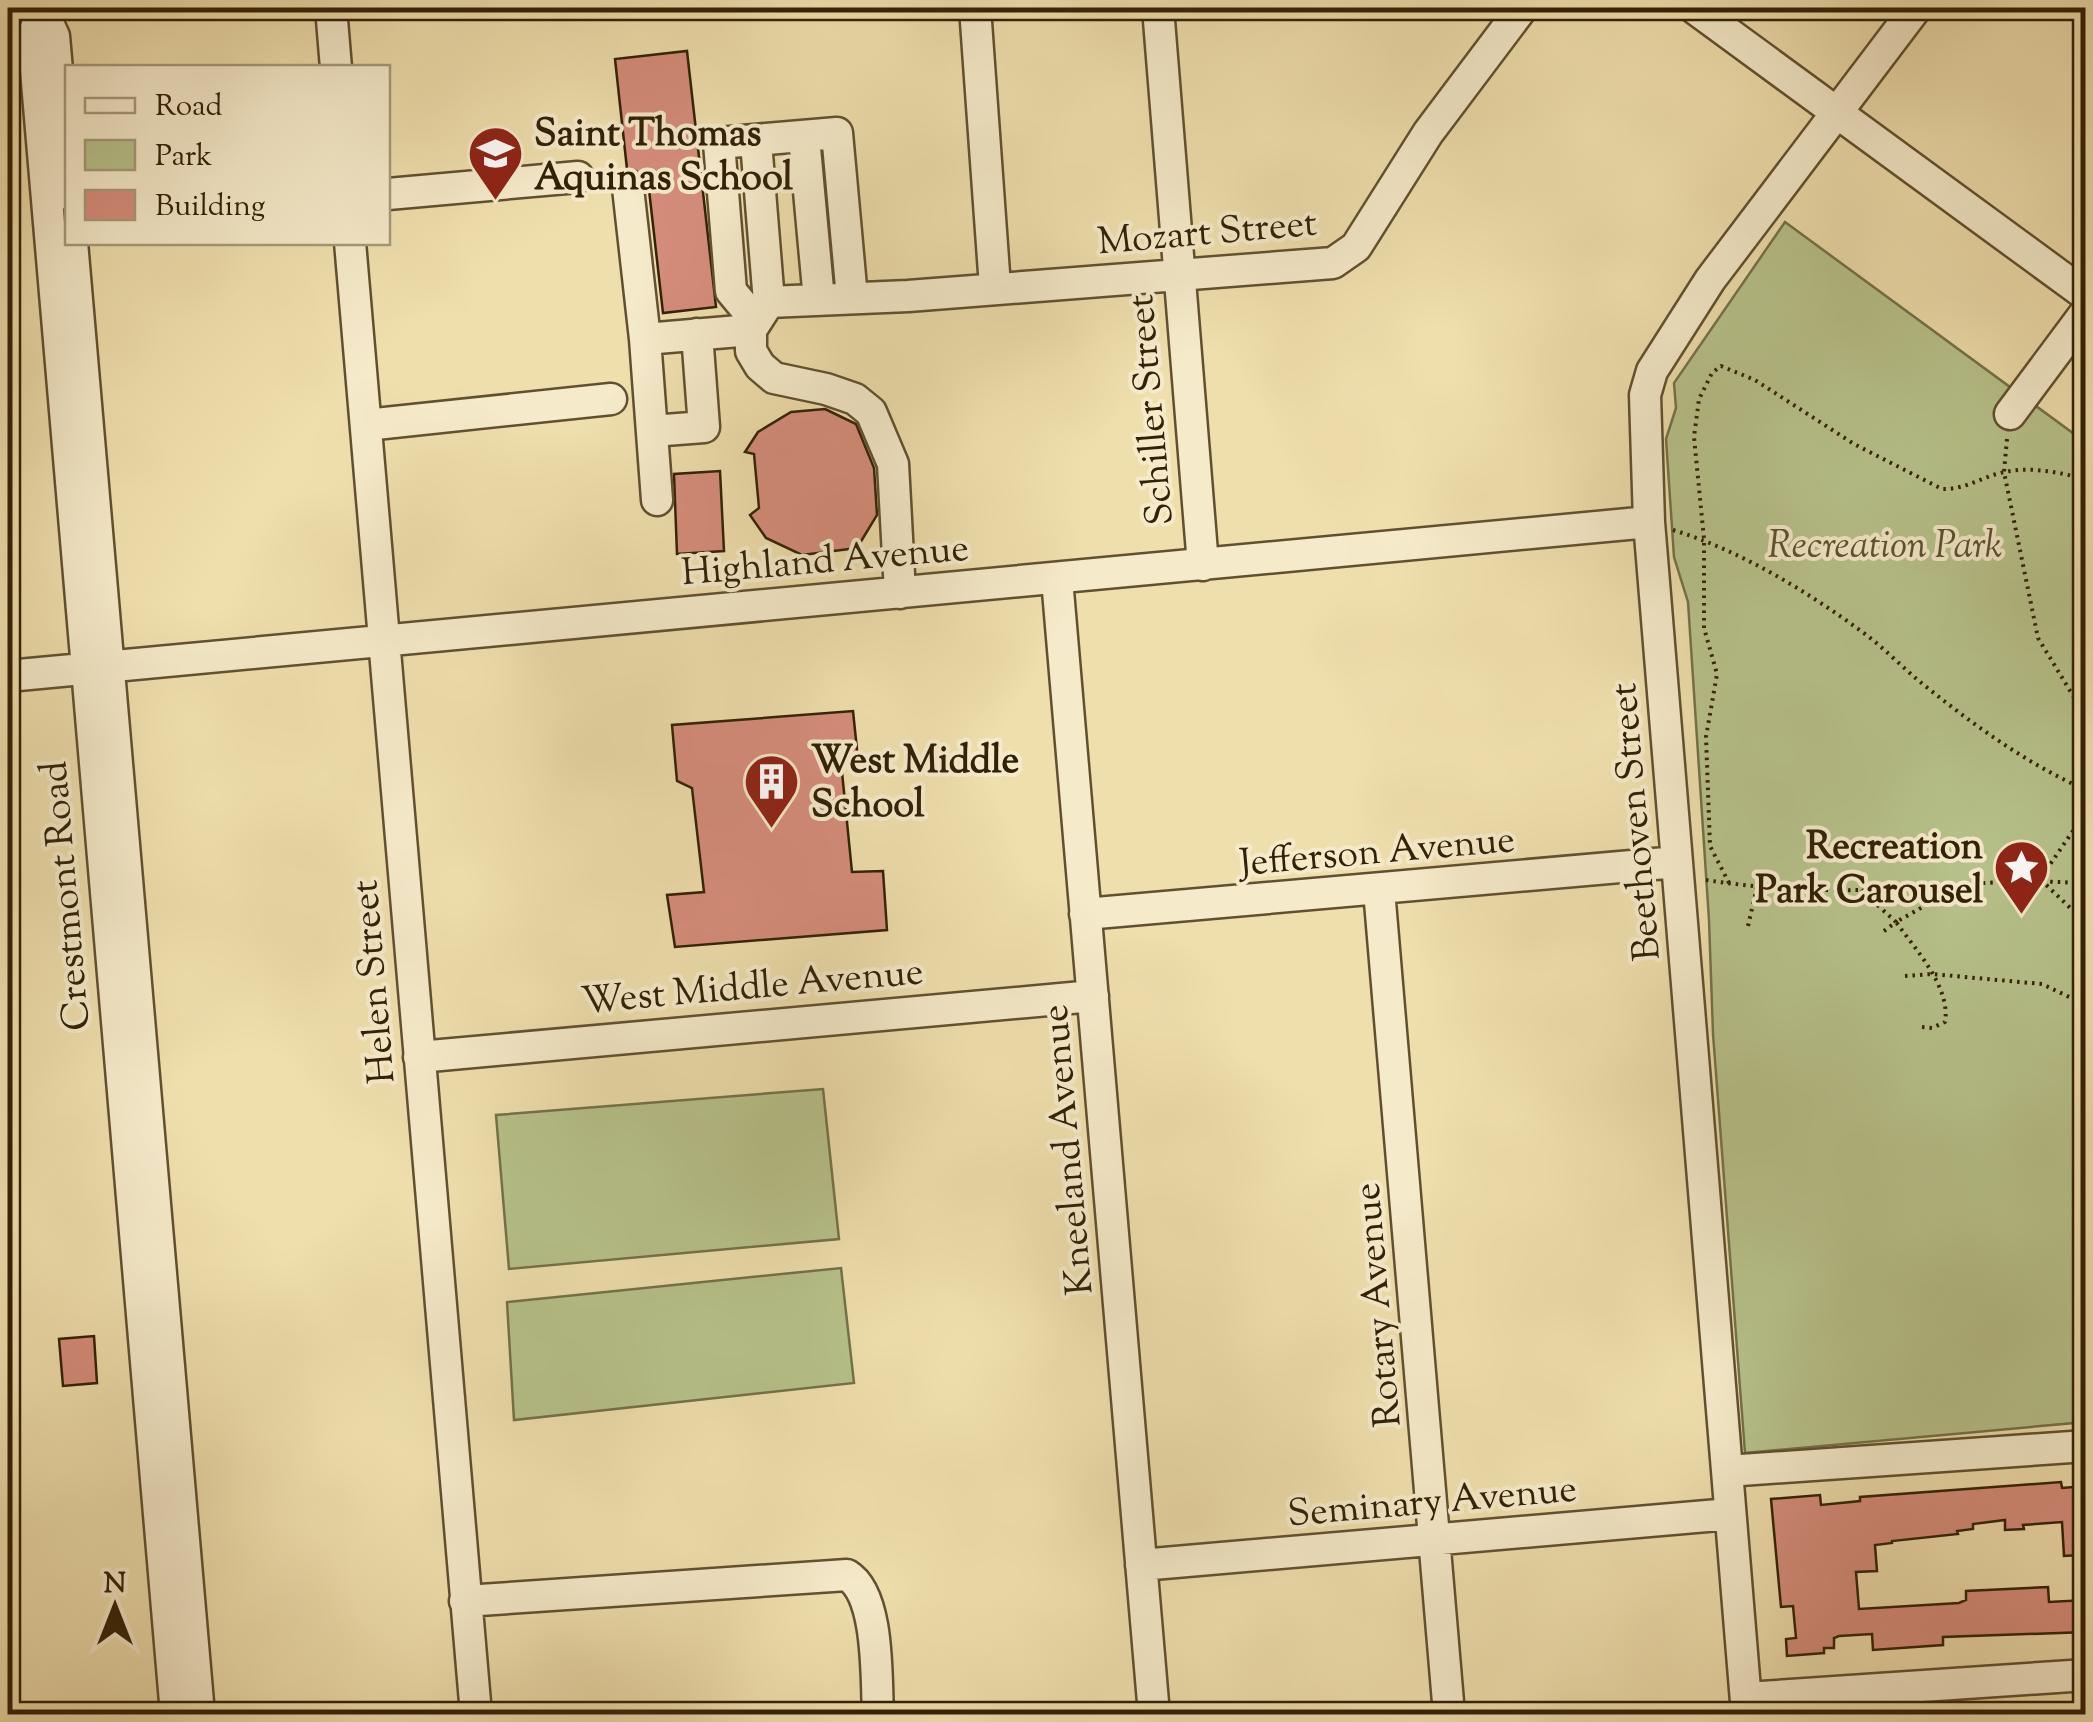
<svg xmlns="http://www.w3.org/2000/svg" width="2093" height="1722" font-family="'Sorts Mill Goudy',serif">
<style>
.green{fill:#b7c28b;stroke:#747249;stroke-width:2.5}
.building{fill:#d68d7c;stroke:#322107;stroke-width:2.5}
.lines{fill:none;stroke-linecap:round;stroke-linejoin:round}
.minor-casing{stroke:#615030;stroke-width:35}
.path{stroke:#322107;stroke-width:4;stroke-dasharray:2.5 5;stroke-linecap:butt}
.minor{stroke:#f5eaca;stroke-width:30}
.labels{text-anchor:middle;stroke-width:8;stroke-linejoin:round;paint-order:stroke}
.poi-label{font-size:38px;font-weight:bold;fill:#322107;stroke:#f5eaca;text-anchor:start}
.street-label{font-size:38px;fill:#322107;stroke:#f5eaca}
.park-label{font-size:38px;font-style:italic;fill:#5a512f;stroke:#f5eaca}
</style>
<rect width="100%" height="100%" fill="#efdfad"/>
<filter id="stains"><feTurbulence type="fractalNoise" baseFrequency=".002" numOctaves="4"/><feColorMatrix values="0 0 0 0 .2 0 0 0 0 .09 0 0 0 0 .02 0 0 0 .5 -.17"/></filter>
<radialGradient id="worn" r=".72"><stop offset=".6" stop-color="#630" stop-opacity="0"/><stop offset="1" stop-color="#630" stop-opacity=".3"/></radialGradient>
<path class="green" d="M1785,222L2085,442V1422L1745,1453L1713,1034L1709,920L1688,602L1674,557L1666,439L1676,408L1674,383Z
M823,1089L839,1239L509,1269L496,1115Z
M841,1268L854,1383L514,1420L507,1302Z"/>
<path class="building" d="M687,51L716,307L663,313L648,181L636,171L627,169L615,59Z
M825,409L856,424L874,468L877,515L857,548L802,555L766,538L750,515L759,508L754,454L745,452L758,432L791,412Z
M720,471L724,551L677,554L674,474Z
M853,711L858,759L841,762L852,872L883,871L887,930L675,947L667,895L704,892L692,788L677,781L672,725Z
M94,1336L97,1383L63,1386L59,1339Z
M2061,1482L2062,1488L2086,1486V1518L2077,1519L2079,1555L2064,1556L2062,1522L2023,1525L2024,1529L2005,1530V1520L1973,1524V1529L1957,1531L1958,1534L1892,1541V1543L1875,1545L1877,1571L1856,1572L1859,1609L1959,1603L1966,1600V1591L2048,1587L2049,1602L2086,1600V1632L1943,1637V1645L1873,1650L1872,1634L1839,1636L1834,1638V1648H1824V1653L1787,1656L1786,1639L1796,1638L1793,1606L1781,1607L1771,1499L1820,1495L1821,1505L1860,1501V1497Z"/>
<g class="lines">
<defs>
<path id="minor" d="M41,8L54,36L68,194
M331,8L336,68
M975,8L995,287
M1158,8L1203,565
M1694,8L2086,295
M42,13L33,35L176,1714
M804,137L819,300
M756,142L769,302L751,330V351L760,366L774,378L826,389L855,399L871,412L893,464L900,593
M628,188L645,339L657,500
M388,194L578,177
M72,242L199,1714
M350,242L476,1714
M769,302L908,296L1333,263L1356,247L1428,133L1522,8
M756,321L731,291L719,143L837,133L852,298
M645,339L751,330
M2010,414L2086,312
M366,425L611,399
M652,431L704,427L697,334
M1057,579L1154,1714
M8,676L1649,522
M1379,890L1449,1714
M1085,914L1677,862
M419,1057L1093,996
M1727,1471L2086,1446
M1141,1565L1730,1514
M465,1601L847,1575C880,1595 876,1679 878,1714
M1746,1698L2086,1675
M1747,1714L1649,522L1645,395L1652,371L1710,280L1916,8"/>
</defs>
<use href="#minor" class="minor-casing"/>
<path class="path" d="M2007,439L2004,472L2038,638L2086,717
M1673,530C1739,550 1805,590 1861,631C1882,646 1900,665 1919,681C1971,723 2025,763 2086,790
M2086,812L2040,879L2086,923
M1706,880C1757,888 1810,891 1861,890C1937,889 2010,876 2086,884
M1729,883L1710,846L1706,737L1717,674L1704,628V539L1694,437L1699,399L1712,373L1721,366L1755,380L1854,444L1942,489C1965,490 1983,476 2005,472C2032,466 2060,473 2086,479
M1861,890L1896,922L1880,934
M1748,926L1757,887
M1905,976L1932,974L2042,984L2086,1005
M1922,1027L1932,1028L1945,1022C1951,987 1915,949 1896,922L1962,885"/>
<use href="#minor" class="minor"/>
</g>
<defs>
<symbol id="school-pin" viewBox="-11 -11 22 30"><path d="M0 17L-7.5 6A9.5 9.5 0 1 1 7.5 6Z" fill="#8f2418" stroke="#f5eaca"/><path d="M0-5L7-2L0 1L-7-2ZM-4 1L0 2.5L4 1V4Q0 6-4 4Z" fill="#fff"/></symbol>
<symbol id="building-pin" viewBox="-11 -11 22 30"><path d="M0 17L-7.5 6A9.5 9.5 0 1 1 7.5 6Z" fill="#8f2418" stroke="#f5eaca"/><path d="M-4-6H4V6H1V3H-1V6H-4ZM-2.5-4.3h1.7v1.8h-1.7ZM.8-4.3h1.7v1.8H.8ZM-2.5-1h1.7V.8h-1.7ZM.8-1h1.7V.8H.8Z" fill="#fff"/></symbol>
<symbol id="sight-pin" viewBox="-11 -11 22 30"><path d="M0 17L-7.5 6A9.5 9.5 0 1 1 7.5 6Z" fill="#8f2418" stroke="#f5eaca"/><path d="M0-6L1.8-2.2L6-1.7L2.9 1.2L3.7 5.4L0 3.3L-3.7 5.4L-2.9 1.2L-6-1.7L-1.8-2.2Z" fill="#fff"/></symbol>
</defs>
<g fill-rule="evenodd">
<use href="#school-pin" x="464" y="122" width="63" height="86"/>
<use href="#building-pin" x="740" y="750" width="63" height="86"/>
<use href="#sight-pin" x="1990" y="836" width="63" height="86"/>
</g>
<g class="labels">
<g class="poi-label">
<text x="534" y="145">Saint Thomas<tspan x="534" dy="44">Aquinas School</tspan></text>
<text x="811" y="772">West Middle<tspan x="811" dy="44">School</tspan></text>
<text x="1983" y="858" text-anchor="end">Recreation<tspan x="1983" dy="44">Park Carousel</tspan></text>
</g>
<g class="street-label">
<text transform="translate(1207 231) rotate(-5)" y="13">Mozart Street</text>
<text transform="translate(1149 410) rotate(-95)" y="13">Schiller Street</text>
<text transform="translate(825 559) rotate(-5)" y="13">Highland Avenue</text>
<text transform="translate(1634 822) rotate(-95)" y="13">Beethoven Street</text>
<text transform="translate(1377 850) rotate(-5)" y="13">Jefferson Avenue</text>
<text transform="translate(64 896) rotate(-95)" y="13">Crestmont Road</text>
<text transform="translate(372 982) rotate(-95)" y="13">Helen Street</text>
<text transform="translate(752 985) rotate(-5)" y="13">West Middle Avenue</text>
<text transform="translate(1066 1150) rotate(-95)" y="13">Kneeland Avenue</text>
<text transform="translate(1376 1305) rotate(-95)" y="13">Rotary Avenue</text>
<text transform="translate(1432 1500) rotate(-5)" y="13">Seminary Avenue</text>
</g>
<g class="park-label">
<text x="1885" y="557">Recreation Park</text>
</g>
</g>
<rect width="2093" height="1722" fill="none" stroke="#efdfad" stroke-width="40"/>
<rect x="10" y="10" width="2073" height="1702" fill="none" stroke="#322107" stroke-width="5"/>
<rect x="20" y="20" width="2053" height="1682" fill="none" stroke="#322107" stroke-width="2.5"/>
<rect x="65" y="65" width="325" height="180" fill="#f5eaca" stroke="#a79a7c" stroke-width="2.5"/>
<rect x="85" y="98" width="50" height="15" fill="#f5eaca" stroke="#a79a7c" stroke-width="2.5"/>
<text x="155" y="115" font-size="30" fill="#322107">Road</text>
<rect x="85" y="140" width="50" height="30" fill="#b7c28b" stroke="#a79a7c" stroke-width="2.5"/>
<text x="155" y="165" font-size="30" fill="#322107">Park</text>
<rect x="85" y="190" width="50" height="30" fill="#d68d7c" stroke="#a79a7c" stroke-width="2.5"/>
<text x="155" y="215" font-size="30" fill="#322107">Building</text>
<g transform="translate(115 1607)" stroke="#f5eaca" stroke-width="8" paint-order="stroke">
<path d="M0-8L18 38L0 25L-18 38Z" fill="#322107"/>
<text y="-15" font-size="28" font-weight="bold" text-anchor="middle" fill="#322107">N</text>
</g>
<rect width="100%" height="100%" filter="url(#stains)"/>
<rect width="100%" height="100%" fill="url(#worn)"/>
</svg>
